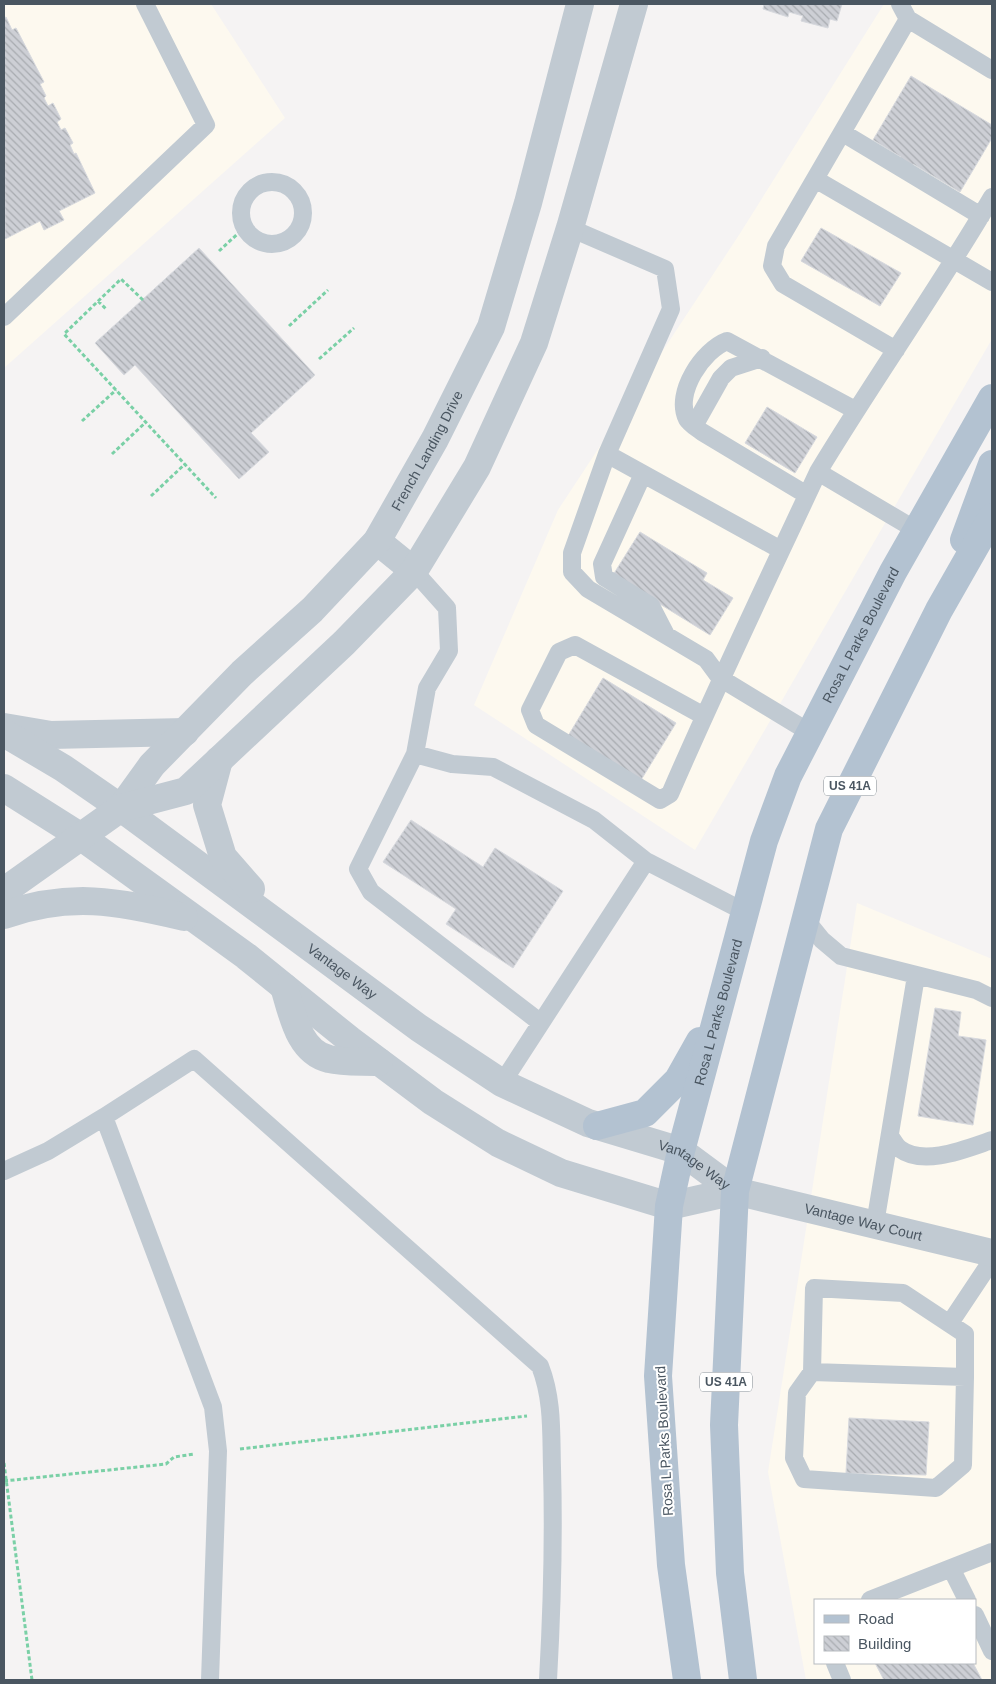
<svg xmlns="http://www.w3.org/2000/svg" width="996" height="1684" font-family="Arial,sans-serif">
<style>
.commercial{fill:#fdf9ef;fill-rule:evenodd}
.building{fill:url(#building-back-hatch);stroke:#d7d9de}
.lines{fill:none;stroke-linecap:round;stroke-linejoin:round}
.path{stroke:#7ad0a6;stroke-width:3;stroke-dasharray:4 2.5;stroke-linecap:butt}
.service{stroke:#c1cad2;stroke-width:18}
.minor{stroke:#c1cad2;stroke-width:28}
.tertiary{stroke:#c1cad2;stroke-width:28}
.primary{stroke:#b3c2d1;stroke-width:28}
.labels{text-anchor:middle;stroke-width:4;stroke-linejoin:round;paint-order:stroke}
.shield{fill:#fff;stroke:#808990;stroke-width:1}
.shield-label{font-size:12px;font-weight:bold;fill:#4a5661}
.street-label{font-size:14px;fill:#4a5661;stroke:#fff}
</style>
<defs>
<pattern id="building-back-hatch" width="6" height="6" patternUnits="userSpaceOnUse" patternTransform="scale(1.25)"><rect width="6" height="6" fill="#cdcfd5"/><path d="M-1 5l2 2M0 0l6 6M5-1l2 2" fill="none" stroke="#a8abb0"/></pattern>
</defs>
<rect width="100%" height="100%" fill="#f5f3f3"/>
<path class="commercial" d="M4,4H211L285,118L4,368Z
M884,4H992V339L695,850L474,705L558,510L739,235Z
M857,903L992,959V1680H806L768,1472ZM815,1600H975V1663H815Z"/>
<path class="building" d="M764,4H842L837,21L830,19L828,28L801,21L803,16L789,12L788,17L763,9Z
M6,17L12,30L16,28L44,82L40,84L46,96L44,98L48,106L53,103L61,119L57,122L61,130L65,128L73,143L70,145L74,154L76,153L95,193L59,211L64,220L44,230L40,221L5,239L4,18Z
M911,76L992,125V138L960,192L913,164L912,167L900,160L901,157L873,140Z
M821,228L901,273L880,306L801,261Z
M199,248L315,375L251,433L269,452L239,479L135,365L124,375L95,343Z
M767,407L817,437L795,473L745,443Z
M640,532L707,573L703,580L733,598L710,635L613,575Z
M603,678L676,723L641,780L568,736Z
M411,820L483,867L495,848L563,891L513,968L446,924L456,909L383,862Z
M935,1008L961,1012L958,1036L986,1040L973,1125L918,1116Z
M849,1418L929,1422L926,1475L846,1473Z
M875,1663H973L982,1680H884Z"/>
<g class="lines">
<path class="path" d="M219,251L245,227
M143,300L121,279L64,334L216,498
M98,301L106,309
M289,326L328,290
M319,359L354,328
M82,421L116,390
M112,454L146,422
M151,496L185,464
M240,1449L527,1416
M4,1463L32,1680
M4,1481L166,1464L174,1457L194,1454"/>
<path class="service" d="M900,4L908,19L992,70
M843,133L981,216
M815,179L992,282
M241 213a31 31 0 1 1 62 0a31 31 0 1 1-62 0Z
M570,228L665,269L671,309L607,454L572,553V572L588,589L706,659L720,678L809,732
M4,317L206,125L145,4
M896,350L783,284L772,266L776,246L908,19
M694,426L721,378L731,368L762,358
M607,454L781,550
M818,472C874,379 937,291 992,197
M643,474L602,564L604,577L651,606L666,635
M807,495L702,432C697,428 690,424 687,419C674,393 703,350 727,341L855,410
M414,571L447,608L449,651L427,688L415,754L358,869L371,892L541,1023
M704,716L575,645L559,652L530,710L536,725L660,800L670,794C717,685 768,579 818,472L916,530
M415,754L452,764L493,767L594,820L646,861
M805,919L822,940L841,956L976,990L992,998
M502,1083L646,861L745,912
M104,1117L194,1059L540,1366C553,1399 551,1433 552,1468C554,1539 552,1609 548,1680
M890,1136C893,1140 896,1146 900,1149C924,1167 968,1148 992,1140
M4,1171L48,1151L104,1117L213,1407L218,1451L210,1680
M875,1224L916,976
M814,1288L903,1293L965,1334V1377L812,1372Z
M950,1323L992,1260
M812,1372L797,1393L794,1458L804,1479L936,1488L963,1465L965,1377
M951,1568L967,1600
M870,1600L992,1552
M975,1615L992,1651
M835,1663L842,1680"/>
<path class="minor" id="s1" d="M735,1191L992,1253"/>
<g class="tertiary">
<path d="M377,541L414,571"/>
<path d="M4,727L51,735L185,732"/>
<path id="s2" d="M4,733L63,768L121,808L419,1028L502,1083L588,1123L681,1151L735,1191"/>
<path d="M219,760L207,805L223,857L251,889"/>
<path d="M4,788L80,836L246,956L350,1040L433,1102L498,1143L561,1173L669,1206L735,1191"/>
<path id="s3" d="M121,808L152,765L242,673L312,610L377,541L435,439L491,327L528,203L580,4"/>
<path d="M4,891L121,808L186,791L344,643L414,571L477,467L534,343L570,228L634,4"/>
<path d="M4,915C70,892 117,901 184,917"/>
<path d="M284,987C292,1012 298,1052 329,1059C344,1063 363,1061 379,1062"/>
</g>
<g class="primary">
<path d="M964,540L992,464"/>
<path d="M597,1126L645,1113L678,1080L700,1041"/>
<path id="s4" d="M687,1680L671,1565L658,1376L669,1206L681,1151L764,841L788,776L893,572L992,398"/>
<path d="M743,1680L730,1573L724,1425L735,1191L829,829L939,610L992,517"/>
</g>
</g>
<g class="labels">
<g class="shield">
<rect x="824" y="776.5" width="52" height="19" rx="4"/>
<rect x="700" y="1372.5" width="52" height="19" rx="4"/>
</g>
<g class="shield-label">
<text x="850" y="790">US 41A</text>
<text x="726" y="1386">US 41A</text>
</g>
<g class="street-label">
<text dy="5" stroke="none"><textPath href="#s3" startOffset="474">French Landing Drive</textPath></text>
<text dy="5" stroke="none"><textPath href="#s4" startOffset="1081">Rosa L Parks Boulevard</textPath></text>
<text dy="5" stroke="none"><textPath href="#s2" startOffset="414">Vantage Way</textPath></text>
<text dy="5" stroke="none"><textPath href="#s4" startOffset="676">Rosa L Parks Boulevard</textPath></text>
<text dy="5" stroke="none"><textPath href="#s2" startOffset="819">Vantage Way</textPath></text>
<text dy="5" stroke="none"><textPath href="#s1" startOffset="132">Vantage Way Court</textPath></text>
<text transform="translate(664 1441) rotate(-93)" y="5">Rosa L Parks Boulevard</text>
</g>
</g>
<rect width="996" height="1684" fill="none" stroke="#4a5661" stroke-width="10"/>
<rect x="814" y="1599" width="162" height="65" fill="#ffffff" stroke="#b7bbc0"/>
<rect x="824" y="1615" width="25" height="8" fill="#b3c2d1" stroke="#b7bbc0"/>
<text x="858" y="1624" font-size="15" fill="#4a5661">Road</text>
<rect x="824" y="1636" width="25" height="15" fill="url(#building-back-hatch)" stroke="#b7bbc0"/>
<text x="858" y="1649" font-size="15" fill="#4a5661">Building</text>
</svg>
